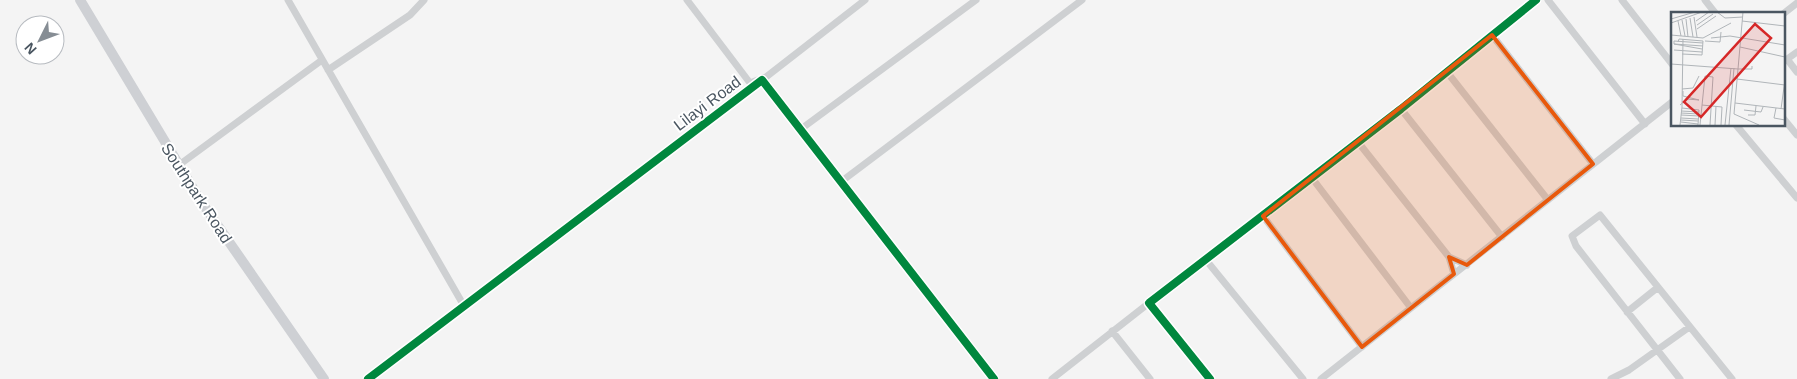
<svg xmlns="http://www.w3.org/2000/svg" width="1797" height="379" font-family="Helvetica,sans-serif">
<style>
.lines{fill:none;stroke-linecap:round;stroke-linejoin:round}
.street{stroke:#ced0d2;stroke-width:7}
.secondary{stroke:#ced0d4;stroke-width:10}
.cycleway-casing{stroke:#fff;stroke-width:11}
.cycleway{stroke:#00873e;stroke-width:8}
.marked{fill:#e8590c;fill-opacity:0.2;stroke:#e8590c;stroke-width:4;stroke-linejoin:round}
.labels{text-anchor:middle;stroke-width:4;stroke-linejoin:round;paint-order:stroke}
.street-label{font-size:16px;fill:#4a5661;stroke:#fff}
.inset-road{fill:none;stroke:#b0b5b9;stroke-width:1}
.view{fill:#d62828;fill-opacity:0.15;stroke:#d62828;stroke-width:2.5}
.inset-edge{fill:none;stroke:#4a5661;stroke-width:2.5}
</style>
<rect width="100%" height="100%" fill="#f4f4f4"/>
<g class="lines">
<path class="street" d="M288,0L464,306
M687,0L750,83L766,77L865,0
M1548,0L1645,124
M1622,0L1672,64
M1705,0L1716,14
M1783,14L1797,3
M1492,35L1593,164
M1787,59L1797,72
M1783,62L1797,52
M328,70L410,15L424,0
M1447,72L1548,200
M1401,109L1502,237
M1783,118L1797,135
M1736,125L1797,198
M801,129L976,0
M1358,142L1449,257
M179,165L322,60
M1312,178L1411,308
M842,181L1082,0
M1263,216L1362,347
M1206,260L1303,379
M1454,274L1449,257L1467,265
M1627,312L1657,288
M1112,331L1150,379
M1052,379L1149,303
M1210,379L1149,303L1401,109L1536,0
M1321,379L1672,102
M1611,379L1629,370L1688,328
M1680,379L1576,246L1572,236L1600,215L1732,379"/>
<path class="secondary" d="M80,0L200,200L324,379
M368,379L762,80L994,379"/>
<defs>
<path id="cycleway" d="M368,379L762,80L994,379
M1210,379L1149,303L1401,109L1536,0"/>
</defs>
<use href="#cycleway" class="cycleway-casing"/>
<use href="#cycleway" class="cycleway"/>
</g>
<path class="marked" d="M1492,35L1593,164L1467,265L1449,257L1454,274L1362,347L1263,216Z"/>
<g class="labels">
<g class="street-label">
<text transform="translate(707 103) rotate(-37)" y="6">Lilayi Road</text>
<text transform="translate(197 193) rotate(57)" y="6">Southpark Road</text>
</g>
</g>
<g transform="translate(1671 12)">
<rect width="114" height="114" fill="#f4f4f4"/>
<path class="inset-road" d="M46,0L54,6L72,5M23,5L26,25M19,6L22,25M0,7L24,0M15,7L17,25M11,8L14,24M7,9L10,24M25,9L38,0M71,9L114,14M0,11L31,0M26,13L42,2M26,17L45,4M0,23L32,26L60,11M40,26L59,24L114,33M34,29L49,30L50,20M7,30L8,27L32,29L31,43L11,42M3,32L31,37M32,34L3,32V29L32,31M69,35L114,45M3,38L31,40M0,52L67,57L72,0M81,54V57H67L63,102L88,113M66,67L114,73M11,77L22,76L28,64M64,91L114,97M9,93L16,87L28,88L12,84V79M31,93L51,95L50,113M11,95L12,27M11,96L28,98L27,113M105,96L103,106L114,108M110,97L114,68M73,98L90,100L92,95M10,99L28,100M10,101L28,102M10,103L28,104M77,103H84L85,94M10,106L27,107M10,108L27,109M10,110L27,112M9,113L11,95M29,113L34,64L42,65L39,113M44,113L45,94M54,113L60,56M58,113L63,56"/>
<path class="view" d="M84,12L100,26L30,105L13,90Z"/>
<rect width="114" height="114" class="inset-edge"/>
</g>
<g transform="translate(40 40) rotate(228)"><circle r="24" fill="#ffffff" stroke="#b7bbc0"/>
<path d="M0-4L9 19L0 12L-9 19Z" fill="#868d94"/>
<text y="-8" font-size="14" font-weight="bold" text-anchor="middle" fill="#4a5661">N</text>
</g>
</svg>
